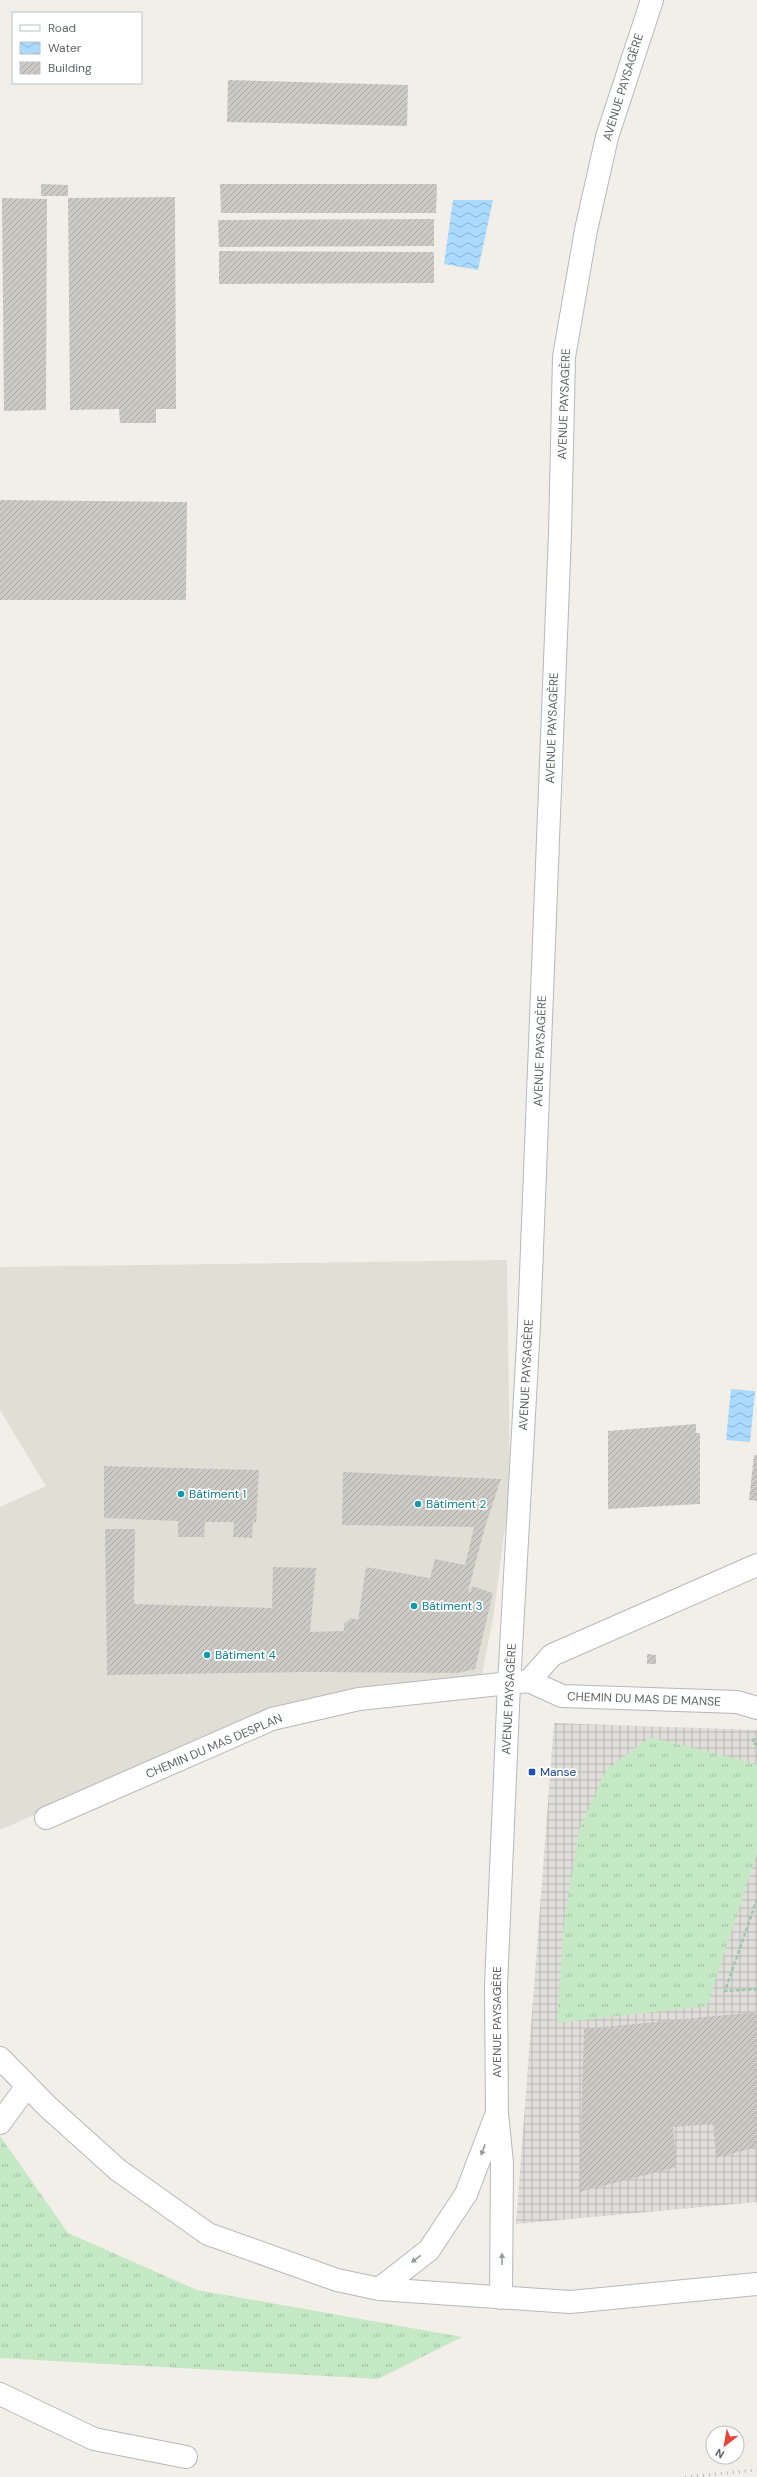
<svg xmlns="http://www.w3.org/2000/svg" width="757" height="2477" font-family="'DM Sans',sans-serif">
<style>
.industrial{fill:url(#industrial-grid)}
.education{fill:#e1ded6}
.grass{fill:url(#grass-tufts)}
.water{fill:url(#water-waves)}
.building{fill:url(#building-hatch)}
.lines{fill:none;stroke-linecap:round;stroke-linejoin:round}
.minor-casing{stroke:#b5b8bc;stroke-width:24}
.path{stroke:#9cc7a9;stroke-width:2.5;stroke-dasharray:4 2;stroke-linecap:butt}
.minor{stroke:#fff;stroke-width:22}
.rail{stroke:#b6b7b8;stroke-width:3;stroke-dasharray:1 5;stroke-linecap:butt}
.oneway{fill:#979a9d}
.culture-dot{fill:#0f9aa8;stroke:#fff;stroke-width:1.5}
.transit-dot{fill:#1a4fb4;stroke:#fff;stroke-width:1.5}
.labels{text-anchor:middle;stroke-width:3.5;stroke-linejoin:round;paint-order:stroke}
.street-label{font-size:12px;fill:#5f6368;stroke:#fff}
.culture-label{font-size:12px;fill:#0d838f;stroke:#fff;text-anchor:start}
.transit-label{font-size:12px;fill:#164399;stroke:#fff;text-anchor:start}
</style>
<defs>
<pattern id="industrial-grid" width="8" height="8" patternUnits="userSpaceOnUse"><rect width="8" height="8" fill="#e0deda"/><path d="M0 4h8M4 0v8" fill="none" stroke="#b9b8b5"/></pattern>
<pattern id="grass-tufts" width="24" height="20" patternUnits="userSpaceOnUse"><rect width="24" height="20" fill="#c5e8c5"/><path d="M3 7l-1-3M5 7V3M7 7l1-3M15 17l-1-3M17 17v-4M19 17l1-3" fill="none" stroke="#a3c0a4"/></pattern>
<pattern id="water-waves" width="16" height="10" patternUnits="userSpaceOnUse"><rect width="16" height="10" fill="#aadaff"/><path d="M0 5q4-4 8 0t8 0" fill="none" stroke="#8eb4d2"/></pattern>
<pattern id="building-hatch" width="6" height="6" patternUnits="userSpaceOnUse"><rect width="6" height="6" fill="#cccac5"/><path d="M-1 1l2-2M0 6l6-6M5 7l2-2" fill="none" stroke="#a9a8a4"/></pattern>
</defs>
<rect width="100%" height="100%" fill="#f1efe8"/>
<path class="industrial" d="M554,1723L757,1730V2202L516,2224Z"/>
<path class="education" d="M507,1260L510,1487L494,1613L482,1674L278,1707L0,1830V1507L46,1486L0,1410V1267Z"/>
<path class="grass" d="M650,1737L757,1764V1854L707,2006L557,2023L564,1922L579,1830L606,1770Z
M0,2136L68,2233L197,2290L462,2337L378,2379L0,2358Z"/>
<path class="water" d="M453,200H493L478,270L444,264Z
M731,1389L755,1391L750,1442L726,1440Z"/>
<path class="building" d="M228,80L408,85L407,126L227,122Z
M41,184L68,185V196H41Z
M220,184H437L436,213H221Z
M175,197L176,409H156V423H120L119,409L70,410L68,198Z
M2,198L47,199L46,410L4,411Z
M434,219V246L219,247L218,220Z
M219,251L434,252V283L219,284Z
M0,500L187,502L186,600H0Z
M696,1424V1433H700V1504L608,1509V1431Z
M754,1455H757V1501L749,1500Z
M104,1466L259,1470L256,1523L253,1522L252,1538L233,1537L234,1522H205L204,1537H178V1521L104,1518Z
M343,1472L501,1479L485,1527L468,1592H470L472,1586L493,1593L475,1669L457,1673L307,1672L107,1675L105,1529H135L134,1604L272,1608L273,1567L316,1568L310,1632L344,1631V1624L351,1618L358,1620L366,1567L430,1578L435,1559L465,1565L474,1527L342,1525Z
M647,1654L656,1655V1664H647Z
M757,2012V2147L716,2158L713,2124L673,2127L677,2167L579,2192L584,2029Z"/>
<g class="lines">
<defs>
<path id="minor" d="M529,1681L552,1655L757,1565
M46,1818L272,1719L359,1699L529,1681L562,1696L737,1702L757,1708
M0,2058L48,2107L118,2170L208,2234L337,2280L379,2289L570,2302L757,2284
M0,2123L27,2086
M379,2289L429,2250L466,2194L495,2118
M501,2298L502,2163L497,2113L496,1986L509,1684L529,1325L560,533L564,357L586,230L607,137L652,0
M0,2394L94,2439L186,2457"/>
</defs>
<use href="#minor" class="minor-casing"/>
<path class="path" d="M754,1738L753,1743L757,1745
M757,1899L725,1991L757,1989"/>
<use href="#minor" class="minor"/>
<path class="rail" d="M685,2477L757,2470"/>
</g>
<defs><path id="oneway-solid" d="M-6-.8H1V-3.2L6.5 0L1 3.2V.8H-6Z"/></defs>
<g class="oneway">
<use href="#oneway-solid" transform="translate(483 2150) rotate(110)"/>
<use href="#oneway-solid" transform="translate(416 2259) rotate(144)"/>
<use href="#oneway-solid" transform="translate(502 2259) rotate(-90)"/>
</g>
<g class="culture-dot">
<circle cx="181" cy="1494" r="4"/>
<circle cx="418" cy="1504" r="4"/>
<circle cx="414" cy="1606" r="4"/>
<circle cx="207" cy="1655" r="4"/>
</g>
<rect class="transit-dot" x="528" y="1768" width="8" height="8" rx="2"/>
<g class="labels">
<g class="street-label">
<text transform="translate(623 87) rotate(-73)" y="4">AVENUE PAYSAGÈRE</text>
<text transform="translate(564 404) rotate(-88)" y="4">AVENUE PAYSAGÈRE</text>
<text transform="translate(552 728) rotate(-88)" y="4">AVENUE PAYSAGÈRE</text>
<text transform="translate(540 1051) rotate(-88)" y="4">AVENUE PAYSAGÈRE</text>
<text transform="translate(526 1375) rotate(-87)" y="4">AVENUE PAYSAGÈRE</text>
<text transform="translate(509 1699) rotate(-87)" y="4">AVENUE PAYSAGÈRE</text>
<text transform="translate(644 1699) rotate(2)" y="4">CHEMIN DU MAS DE MANSE</text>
<text transform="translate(214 1746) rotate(-23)" y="4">CHEMIN DU MAS DESPLAN</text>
<text transform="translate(497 2022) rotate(-90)" y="4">AVENUE PAYSAGÈRE</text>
</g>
<g class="culture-label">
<text x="189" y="1498">Bâtiment 1</text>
<text x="426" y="1508">Bâtiment 2</text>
<text x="422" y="1610">Bâtiment 3</text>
<text x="215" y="1659">Bâtiment 4</text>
</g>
<g class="transit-label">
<text x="540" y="1776">Manse</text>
</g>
</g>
<rect x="12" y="12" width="130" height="72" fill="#ffffff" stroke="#bfc1c3"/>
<rect x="20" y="25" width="20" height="6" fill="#ffffff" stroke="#bfc1c3"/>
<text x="48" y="32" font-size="12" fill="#5f6368">Road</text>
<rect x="20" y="42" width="20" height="12" fill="url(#water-waves)" stroke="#bfc1c3"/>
<text x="48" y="52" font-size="12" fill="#5f6368">Water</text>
<rect x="20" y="62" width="20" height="12" fill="url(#building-hatch)" stroke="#bfc1c3"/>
<text x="48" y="72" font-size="12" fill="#5f6368">Building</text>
<g transform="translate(725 2445) rotate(211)"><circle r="19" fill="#ffffff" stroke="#bfc1c3"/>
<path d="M0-3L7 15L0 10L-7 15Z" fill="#ea4335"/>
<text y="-6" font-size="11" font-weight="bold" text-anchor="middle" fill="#5f6368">N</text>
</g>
</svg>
